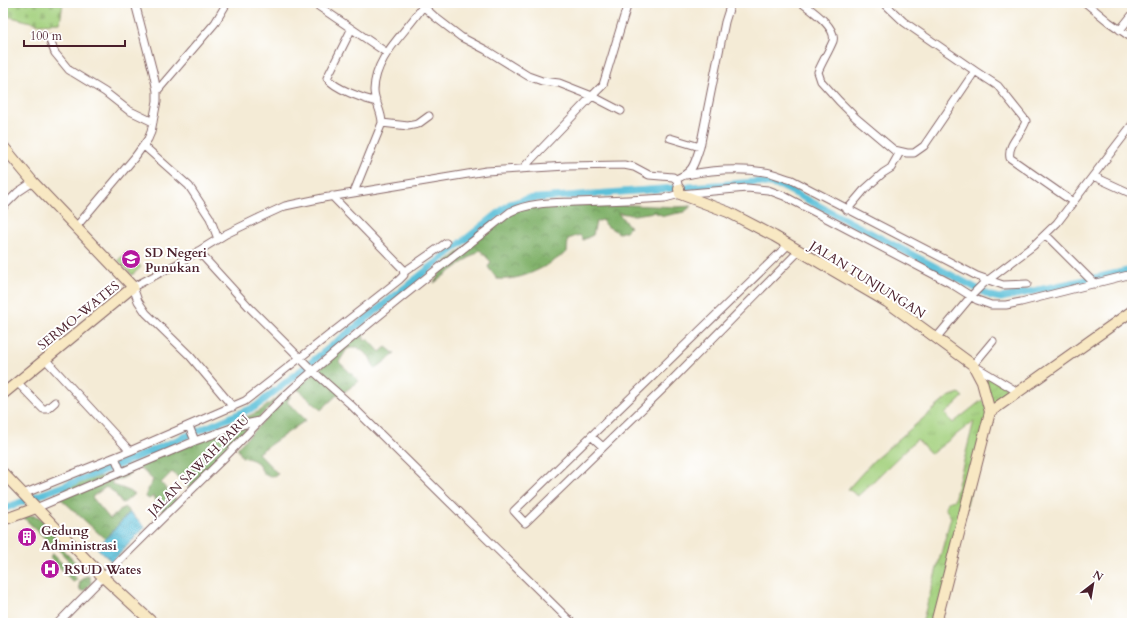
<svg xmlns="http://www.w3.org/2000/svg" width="1135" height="626" font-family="Cardo,serif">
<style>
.grass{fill:url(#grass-tufts);stroke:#767854}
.forest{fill:url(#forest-crowns);stroke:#66684c}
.cemetery{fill:url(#cemetery-stones);stroke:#767854}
.garden{fill:url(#garden-furrows);stroke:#767854}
.pitch{fill:#a3d07d;stroke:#767854}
.water{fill:url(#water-waves);stroke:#527082}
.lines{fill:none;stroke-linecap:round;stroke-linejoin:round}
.canal{stroke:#5bc0d9;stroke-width:7}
.street-casing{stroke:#866667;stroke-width:9}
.secondary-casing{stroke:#866667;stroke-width:12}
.street{stroke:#fff;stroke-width:7}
.secondary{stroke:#f8e8c3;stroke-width:10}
.labels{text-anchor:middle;stroke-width:4;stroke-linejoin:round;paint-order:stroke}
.poi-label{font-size:13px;font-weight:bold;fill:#4a1f2b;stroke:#fff;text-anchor:start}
.street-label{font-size:13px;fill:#4a1f2b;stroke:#fff}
</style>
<defs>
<pattern id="grass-tufts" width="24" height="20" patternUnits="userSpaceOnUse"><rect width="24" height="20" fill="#a3d07d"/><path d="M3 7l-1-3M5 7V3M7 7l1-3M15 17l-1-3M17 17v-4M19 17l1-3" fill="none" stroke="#8eb26c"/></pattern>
<pattern id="forest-crowns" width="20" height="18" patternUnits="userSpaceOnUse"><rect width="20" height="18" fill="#82b26c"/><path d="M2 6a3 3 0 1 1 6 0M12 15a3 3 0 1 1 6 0" fill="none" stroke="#6c9059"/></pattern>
<pattern id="cemetery-stones" width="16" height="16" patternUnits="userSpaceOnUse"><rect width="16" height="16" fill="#a3d07d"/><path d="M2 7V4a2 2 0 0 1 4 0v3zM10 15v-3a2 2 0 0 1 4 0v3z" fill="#8eb26c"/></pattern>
<pattern id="garden-furrows" width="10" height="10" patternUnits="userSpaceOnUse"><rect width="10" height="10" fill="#a3d07d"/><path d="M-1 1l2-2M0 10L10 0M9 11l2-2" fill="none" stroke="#8eb26c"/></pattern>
<pattern id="water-waves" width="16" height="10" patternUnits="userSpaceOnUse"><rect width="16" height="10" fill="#5bc0d9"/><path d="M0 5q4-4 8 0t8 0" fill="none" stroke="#4d9bb0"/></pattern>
</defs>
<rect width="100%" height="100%" fill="#fff"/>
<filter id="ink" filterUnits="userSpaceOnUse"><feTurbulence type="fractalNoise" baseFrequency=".025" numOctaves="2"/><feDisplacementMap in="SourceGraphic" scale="8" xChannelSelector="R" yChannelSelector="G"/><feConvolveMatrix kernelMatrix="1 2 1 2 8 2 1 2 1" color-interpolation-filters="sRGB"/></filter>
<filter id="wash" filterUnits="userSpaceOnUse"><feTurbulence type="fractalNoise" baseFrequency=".012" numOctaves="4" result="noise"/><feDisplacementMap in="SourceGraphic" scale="16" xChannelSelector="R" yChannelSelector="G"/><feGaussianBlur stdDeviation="0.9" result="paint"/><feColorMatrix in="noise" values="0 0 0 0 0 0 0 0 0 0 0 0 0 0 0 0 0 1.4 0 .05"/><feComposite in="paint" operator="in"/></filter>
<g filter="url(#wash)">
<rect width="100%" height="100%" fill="#f4ebd6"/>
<path class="grass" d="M959,393L963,397L945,414L953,423L982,400L990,412L937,623H922L951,517L945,508L947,502L954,500L974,421L931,454L917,439L858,496L848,489L873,461L948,397Z"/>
<path class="forest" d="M606,204L677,207L692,206L684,212L664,216L654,212L635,215L618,213L630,227L626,231L619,233L605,225L602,220L596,222L593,235L583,240L580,235L568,239L567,252C547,266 524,281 497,279L488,267L491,262L480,250L434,283L446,262L514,210L528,206Z
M363,332L364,340L368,339L380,352L386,347L395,354L375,369L369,356L357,347L347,349L339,362L359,381L340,395L338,394L321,410L299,390L296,389Z
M285,391L190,488L172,472L161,483L177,500L165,513C159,508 155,505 154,496L149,499L146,497V494L153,480L138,466C131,472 123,482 112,480V484C119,488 128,489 134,494L125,502L122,503L114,492L106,487L92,497L110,519L124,507L130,512L105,539L59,497C62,487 92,475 102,477L184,444L260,411Z
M289,395H291L287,402L306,420L258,453L278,474C272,477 266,478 262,471C261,469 260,466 259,465C256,460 247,458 242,457L237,448Z
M30,515L39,517L59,536L51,544L24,518Z
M59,547H60L82,569L81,571L79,572L58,549Z
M52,554H53L77,579L74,582L72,581L50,557Z
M87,576L90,577L91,583L85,590L81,591L79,587C79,582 82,577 87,576Z"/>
<path class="cemetery" d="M3,3H63L60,23L39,24L3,15Z"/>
<path class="garden" d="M982,372L1010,389V395L996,404L991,402Z"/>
<path class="pitch" d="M127,252L141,267L132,275L118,260Z"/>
<path class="water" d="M130,512L145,527L112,562L97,548Z"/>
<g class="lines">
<path class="canal" d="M3,509L118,465L255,407L510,204L526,199L757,182L781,186L991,296L1001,298L1132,270"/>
</g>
</g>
<g filter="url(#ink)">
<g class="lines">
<defs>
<path id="street" d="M314,3L387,53
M802,3C811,10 837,27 833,41C829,51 822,62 818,72L821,81L839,101L856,118L894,150L907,153H914L924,146L975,71L904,22L884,3
M1086,3L1109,22L1132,38
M423,6L435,17L461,37L486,50L528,76L542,81L559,83L592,96L523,168
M351,30L327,78C335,89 364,99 377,102
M1120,30L1132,15
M49,38L55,53L69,70L105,92L128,110L153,122
M975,71L998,86L1026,121C1022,134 1007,144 1010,158L1073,202
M157,91L215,23L227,3
M621,111L592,96L603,85L628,3
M382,123L408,126L418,124L429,116
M670,138L700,147
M144,146L189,186L210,218L218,239
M686,175C711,170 739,168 765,172C774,173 783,178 792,180L977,276L1003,285L1027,284
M1093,176L1130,193
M676,179C694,172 694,164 700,147L725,22L731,3
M354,192L382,123C382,111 374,101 374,90C375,54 408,32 425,3
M3,207L18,192L33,182
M847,210L864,190L883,173L891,168L900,152
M76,227L135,157L148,139L151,132L157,101V91L153,72L135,3
M1046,235L1095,284
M788,245L514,511L525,523L666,386L799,251
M198,251L250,308L313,371L350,404L572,623
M404,272L446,243
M937,337L973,294L983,284L1033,246L1057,223L1132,125
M993,341L973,365L1018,392
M45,359L130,451
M18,383L43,409H47L55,402
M233,407L190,356L146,313L138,301L133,287L179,263L226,234L261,217L285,206L323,198L486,171L566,166L624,165L634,167L649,175L673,177L677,180L679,189
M189,426L195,441
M591,436L603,447
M115,457L121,472
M23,494L130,451L245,401L399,280L404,275L403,269L332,196
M36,508L195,441L237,426L259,421
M58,623C113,566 170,511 226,456C248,434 268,411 291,390C361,328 436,270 510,212C531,202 554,203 576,202C606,201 635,200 665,198L680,194L747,188L768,190L784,196L950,283L977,300L991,305H1006L1021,302L1132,274"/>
<path id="secondary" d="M3,146L33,182L133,287L3,394
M679,189L680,194L728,212L774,236L887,302L973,365L982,382L990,412L936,623
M990,412L1132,311
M3,473L103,577L153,623
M3,520L36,508"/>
</defs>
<use href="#street" class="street-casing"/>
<use href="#secondary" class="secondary-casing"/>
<use href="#street" class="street"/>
<use href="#secondary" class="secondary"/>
</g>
</g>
<defs>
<symbol id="school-disc" viewBox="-11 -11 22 22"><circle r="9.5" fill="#b5179e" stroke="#fff"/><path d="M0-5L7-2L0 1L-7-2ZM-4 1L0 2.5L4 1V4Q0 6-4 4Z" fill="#fff"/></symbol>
<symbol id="building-disc" viewBox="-11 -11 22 22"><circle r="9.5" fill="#b5179e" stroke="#fff"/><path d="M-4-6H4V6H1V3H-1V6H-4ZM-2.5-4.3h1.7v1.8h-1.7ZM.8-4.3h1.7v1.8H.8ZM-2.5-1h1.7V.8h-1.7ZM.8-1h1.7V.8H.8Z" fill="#fff"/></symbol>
<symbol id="hospital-disc" viewBox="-11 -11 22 22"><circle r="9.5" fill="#b5179e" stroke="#fff"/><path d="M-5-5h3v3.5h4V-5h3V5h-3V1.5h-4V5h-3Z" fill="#fff"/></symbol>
</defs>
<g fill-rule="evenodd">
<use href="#school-disc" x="120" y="248" width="22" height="22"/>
<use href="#building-disc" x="16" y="526" width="22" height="22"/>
<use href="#hospital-disc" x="39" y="558" width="22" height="22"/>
</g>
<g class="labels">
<g class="poi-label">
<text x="145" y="257">SD Negeri<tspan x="145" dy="15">Punukan</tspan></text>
<text x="41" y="535">Gedung<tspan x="41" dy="15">Administrasi</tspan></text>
<text x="64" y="574">RSUD Wates</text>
</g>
<g class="street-label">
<text transform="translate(868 279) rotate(32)" y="5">JALAN TUNJUNGAN</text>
<text transform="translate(78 315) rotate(-39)" y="5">SERMO-WATES</text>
<text transform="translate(198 465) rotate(-45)" y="5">JALAN SAWAH BARU</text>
</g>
</g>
<rect width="1135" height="626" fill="none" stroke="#fff" stroke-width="16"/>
<g transform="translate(1093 584) rotate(31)" stroke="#ffffff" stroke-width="3" paint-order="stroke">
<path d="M0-3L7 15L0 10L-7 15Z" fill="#4a1f2b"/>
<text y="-6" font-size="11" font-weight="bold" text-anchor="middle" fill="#4a1f2b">N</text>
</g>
<path d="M24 40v6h101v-6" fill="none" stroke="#4a1f2b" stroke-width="2"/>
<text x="30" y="40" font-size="12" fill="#4a1f2b" stroke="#ffffff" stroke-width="3" paint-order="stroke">100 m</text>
</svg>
